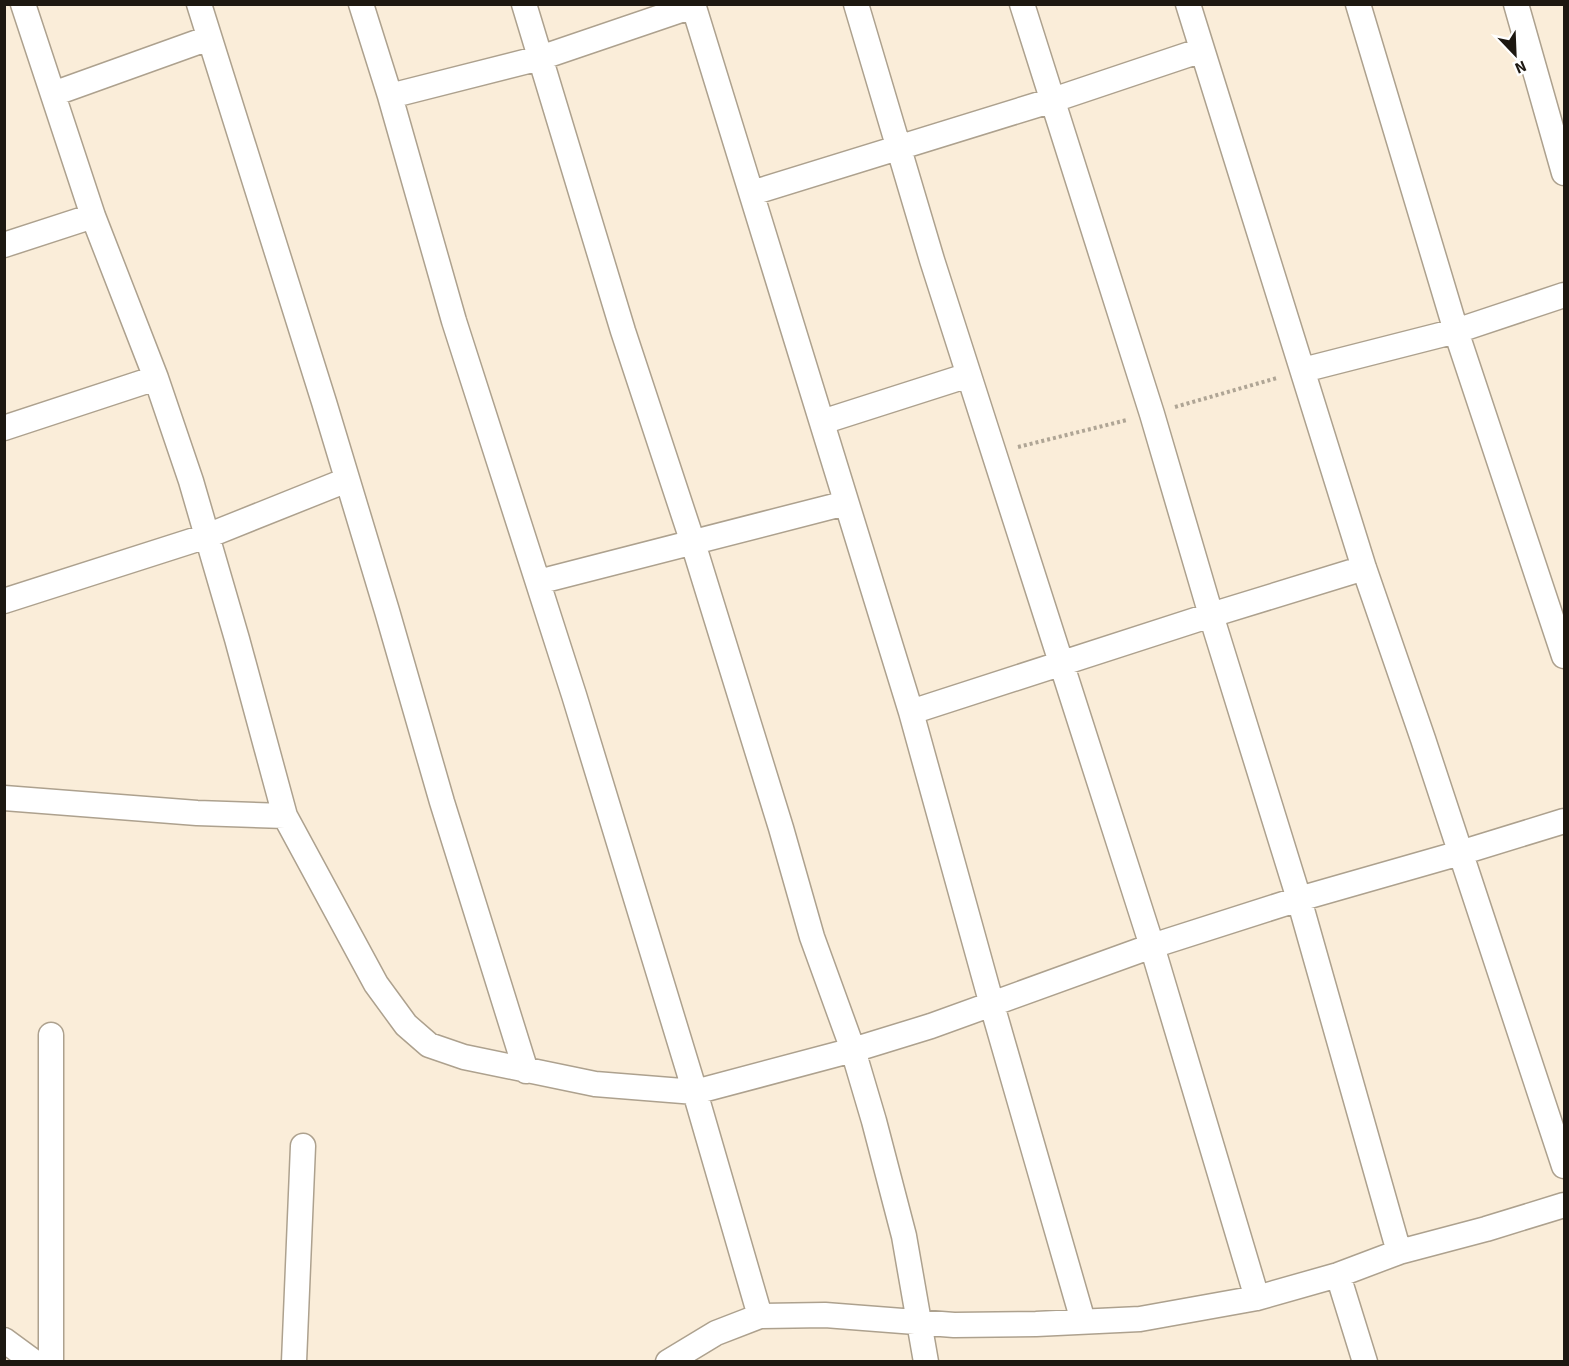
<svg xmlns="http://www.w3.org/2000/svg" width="1569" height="1366" font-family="'Source Sans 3',sans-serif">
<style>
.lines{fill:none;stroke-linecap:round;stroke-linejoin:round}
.street-casing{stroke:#ada18e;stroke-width:27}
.path{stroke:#afa595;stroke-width:4;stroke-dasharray:3 3;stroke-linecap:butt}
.street{stroke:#fff;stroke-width:24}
</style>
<rect width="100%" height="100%" fill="#faedd9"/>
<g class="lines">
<defs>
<path id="street" d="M23,4L93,216L156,378L191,481L237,639L285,816L376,984L406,1025L429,1045L464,1057L595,1084L695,1092L853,1050L931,1026L1152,946L1299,899L1460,853L1564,821
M199,4L324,402L387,611L442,802L526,1071
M361,4L390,96L454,321L574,695L695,1092L760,1316
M524,4L623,331L693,543L781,828L812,937L853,1050L874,1121L904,1236L926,1362
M693,4L911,712L992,1005L1083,1321
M856,4L932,260L1152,946L1257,1298
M1022,4L1152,414L1211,615L1299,899L1399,1252
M1188,4L1364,568L1423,739L1564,1166
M1358,4L1456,331L1564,656
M1516,4L1564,173
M53,94L209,38
M390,96L540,58L693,6
M752,193L1053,100L1202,50
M4,245L93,216
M1303,370L1456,331L1564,295
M822,422L969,375
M4,428L156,378
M538,582L846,503
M4,601L207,536L347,480
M911,712L1211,615L1364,568
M4,798L197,813L285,816
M51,1035V1362
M1338,1275L1365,1362
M4,1340L34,1362
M294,1362L303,1146
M668,1362L716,1333L760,1316L825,1315L954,1325L1036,1324L1140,1319L1257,1298L1338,1275L1399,1252L1486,1229L1564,1205"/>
</defs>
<use href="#street" class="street-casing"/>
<path class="path" d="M1175,407L1277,378
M1018,447L1127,420"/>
<use href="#street" class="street"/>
</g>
<rect width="1569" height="1366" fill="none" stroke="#1d1811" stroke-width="12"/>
<g transform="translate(1515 54) rotate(157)" stroke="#ffffff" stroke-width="4.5" paint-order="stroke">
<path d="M0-4.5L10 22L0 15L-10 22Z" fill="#1d1811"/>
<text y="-9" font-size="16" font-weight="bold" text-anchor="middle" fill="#1d1811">N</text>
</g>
</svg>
